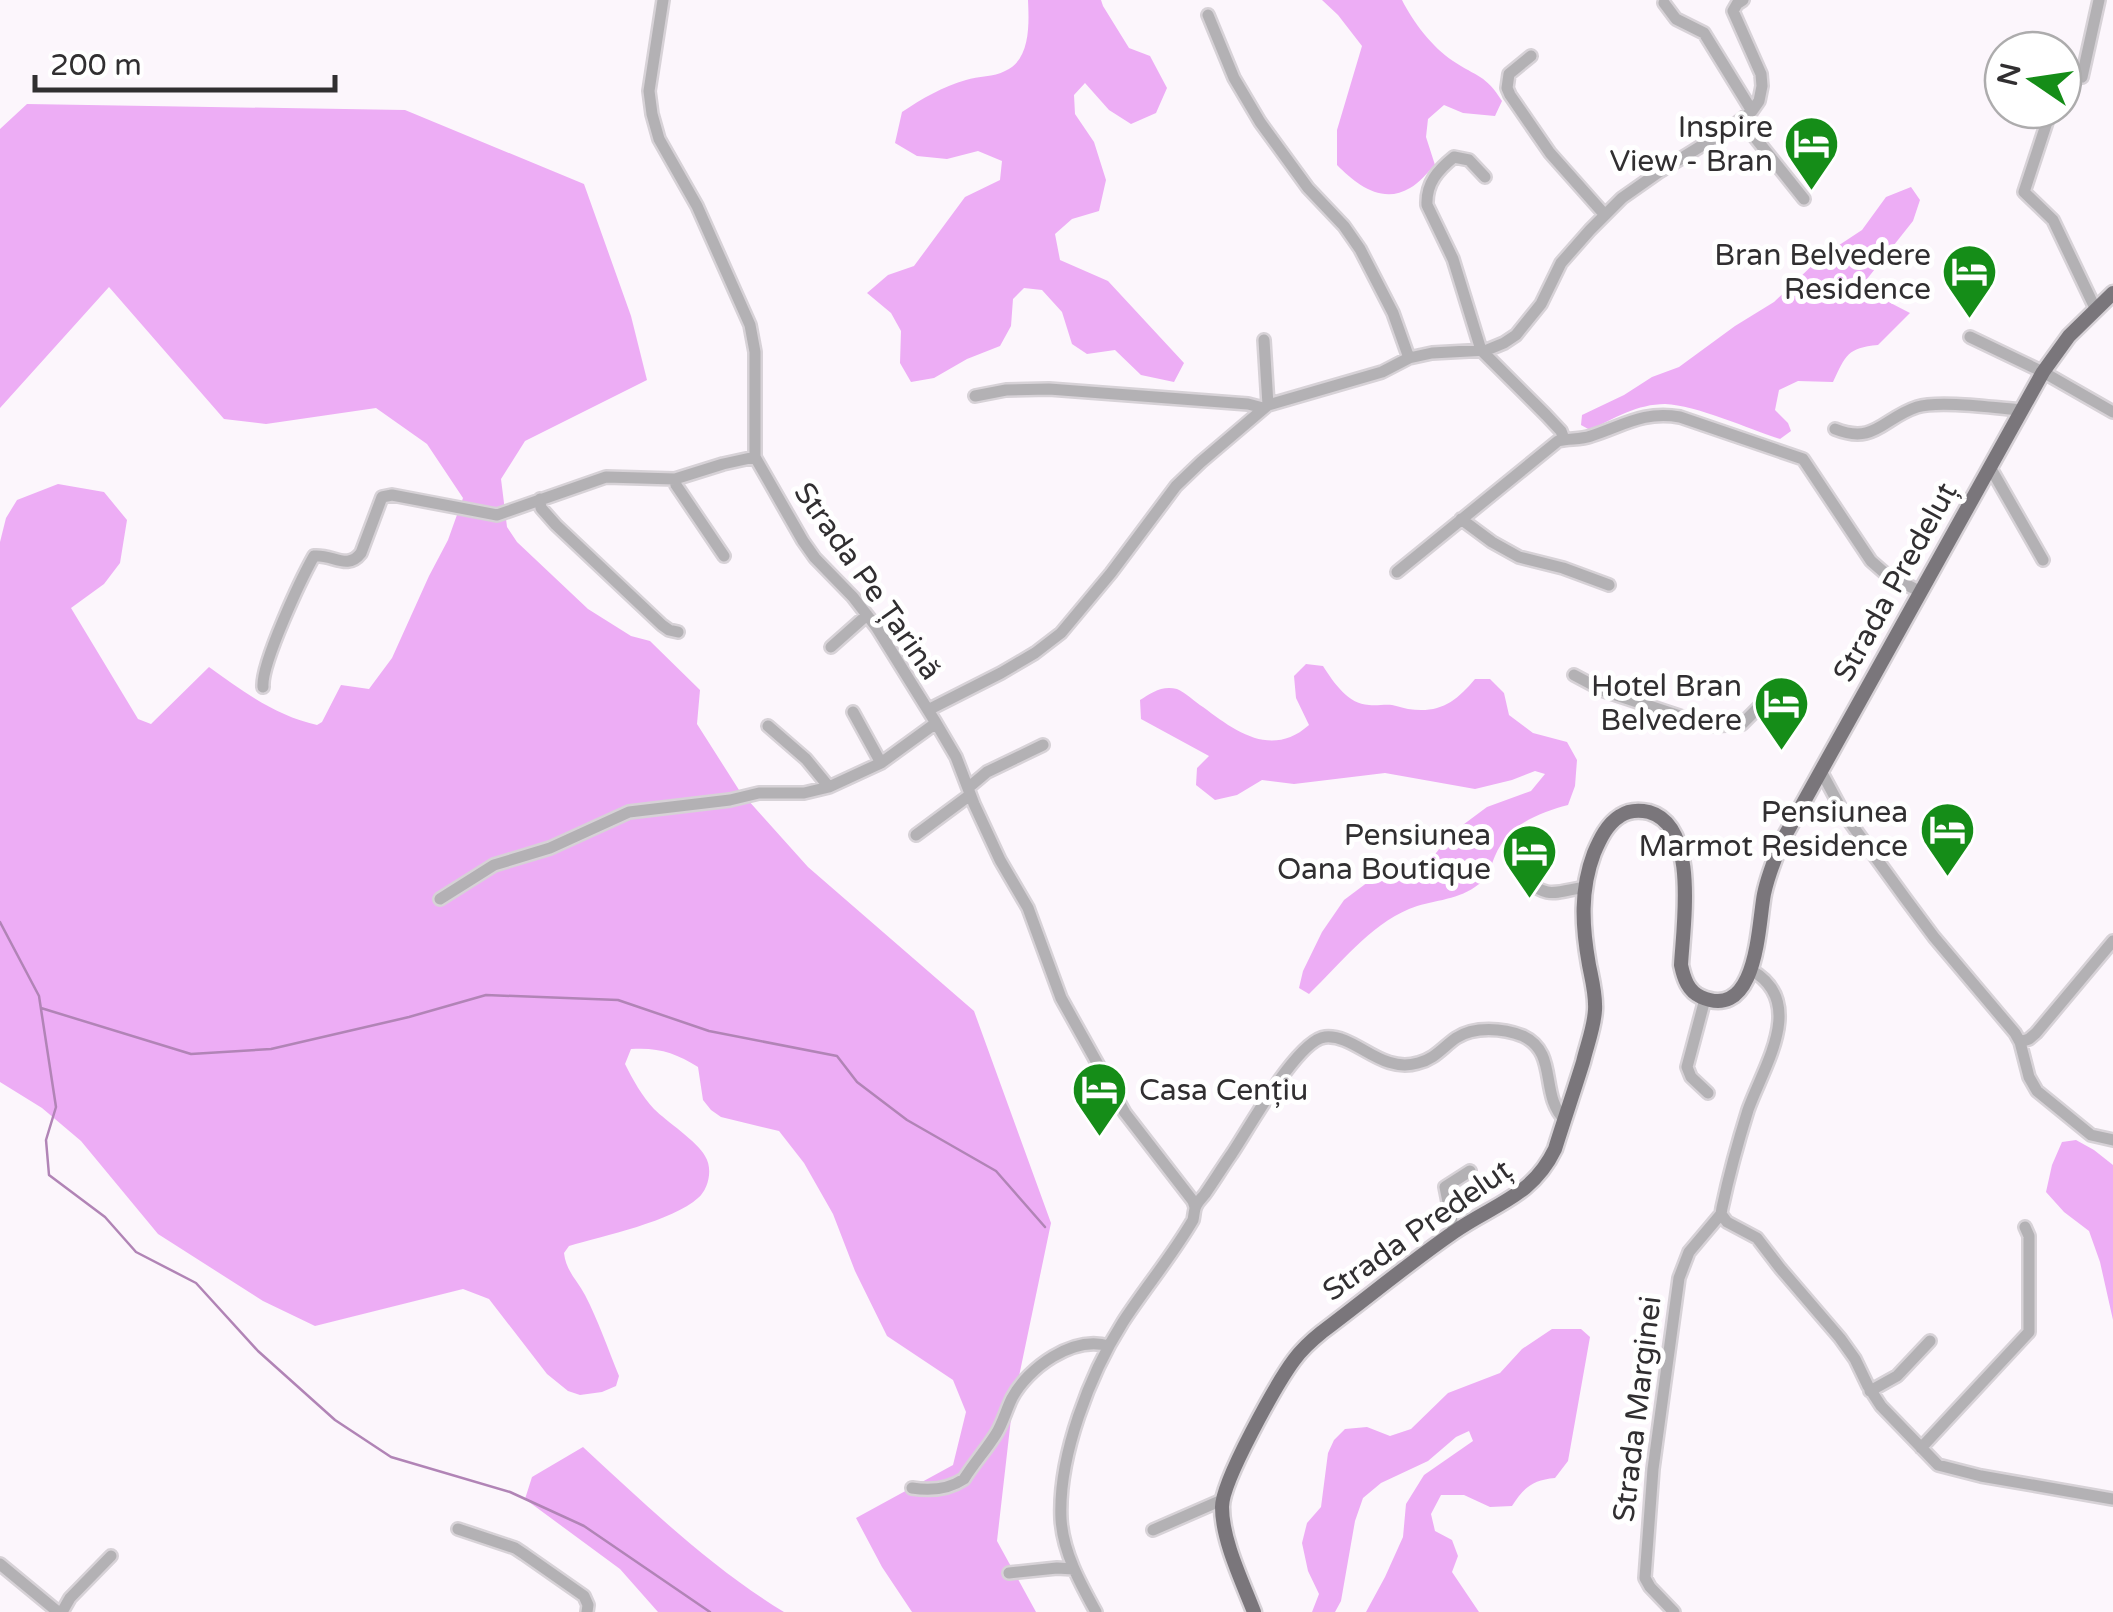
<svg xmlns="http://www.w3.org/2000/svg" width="2113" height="1612" font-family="'Varela Round',sans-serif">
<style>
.forest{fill:#edadf5}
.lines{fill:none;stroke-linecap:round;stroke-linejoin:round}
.stream{stroke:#b184b6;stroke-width:2.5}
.minor-casing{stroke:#d7d2d7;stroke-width:16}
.major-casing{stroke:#d7d2d7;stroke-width:19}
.minor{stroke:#b3b1b4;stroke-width:11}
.major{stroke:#7a767b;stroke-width:14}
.labels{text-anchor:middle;stroke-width:10;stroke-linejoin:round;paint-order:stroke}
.poi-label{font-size:30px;fill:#312f31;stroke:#fff;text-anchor:end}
.street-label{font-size:30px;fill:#312f31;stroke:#fff}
</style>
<rect width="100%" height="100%" fill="#fcf6fc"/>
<path class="forest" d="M1028,0H1101L1103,6L1129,48L1150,56L1167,88L1156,113L1131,124L1109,110L1085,83L1074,95L1075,114L1094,142L1106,180L1099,211L1072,219L1055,234L1060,260L1108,281L1184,363L1174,382L1141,375L1115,350L1087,354L1072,344L1062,312L1042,290L1024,288L1013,299L1011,326L1000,346L967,359L934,378L911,382L900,363L901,331L891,313L867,293L888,275L914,266L965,197L1000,180L1002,161L978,151L947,159L917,156L895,143L902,112C923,98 942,87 966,80C978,76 994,77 1005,71C1031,60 1029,23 1028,0Z
M1322,0H1402C1413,22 1432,47 1453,61C1477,77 1486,75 1502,101L1495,116L1463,113L1444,105L1428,119L1426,137L1435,165C1427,173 1419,183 1410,188C1382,205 1356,184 1337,165V130L1362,46L1338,15Z
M27,104L405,110L584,184L631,316L647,380L525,441L501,479L507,527L517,542L588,609L631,636L650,641L700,690L697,724L739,790L808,867L974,1011L1051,1223L1012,1410L997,1541L1036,1612H912L882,1567L856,1518L953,1465L966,1412L953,1380L887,1336L855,1271L833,1214L804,1163L779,1131L721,1117L711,1110L703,1100L698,1067C676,1053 658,1047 631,1049L625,1064C633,1080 642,1096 654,1109C666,1121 698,1142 705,1156C713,1168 709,1189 698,1198C673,1221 603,1236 569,1246L564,1253C566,1271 577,1280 585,1295C598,1320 608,1349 619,1376L616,1386L602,1392L580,1395L568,1391L547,1374L489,1299L463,1289L315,1326L263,1301L158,1234L81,1141L42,1108L0,1082V542L6,518L17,500L58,484L104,492L127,520L120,563L104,584L71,608L138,719L151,724L209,667C242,691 276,716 317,725L322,722L341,685L369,689L392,658L429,576L448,540L463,498L427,444L376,408L266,424L224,419L109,287L0,408V129Z
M1911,187L1920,200L1913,221L1867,279L1877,296L1910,313L1878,345C1847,348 1846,355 1833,382L1798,381L1779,390L1775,410L1788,423L1791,431L1780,439C1749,429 1696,405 1665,404C1638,404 1614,418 1590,430L1581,425L1582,415L1624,395L1652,377L1679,367L1735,326L1774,302L1821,257L1862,230L1886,197Z
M1306,664L1323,666C1334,683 1348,704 1369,705C1377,706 1385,704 1392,705C1398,706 1402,708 1408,709C1439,714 1456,702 1475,679H1490L1504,693L1509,715L1533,733L1567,742L1577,760L1575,786L1568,805C1538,813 1508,825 1495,856C1489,870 1489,878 1475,887C1455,901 1431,900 1409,909C1369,926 1340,964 1309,994L1299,988L1303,971L1322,932L1344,900L1380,873L1432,858L1452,833L1487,807L1531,791L1545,774L1535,771L1512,780L1475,789L1385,773L1294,784L1262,780L1237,795L1215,800L1196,785L1197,768L1209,756L1141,719L1140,700C1151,693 1162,685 1177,689C1185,692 1195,702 1203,707C1236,732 1272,758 1309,725L1296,698L1294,676Z
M2076,1140L2094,1150L2113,1165V1320L2100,1262L2089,1231L2064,1212L2046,1192L2052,1165L2062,1142Z
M1552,1329H1581L1590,1337L1568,1461L1555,1478C1533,1480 1524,1487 1512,1506L1490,1507L1464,1495H1441L1431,1514L1435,1531L1452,1540L1458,1556L1452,1572L1479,1612H1366L1385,1577L1403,1537L1406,1504L1424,1475L1473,1441L1469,1431L1456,1437L1428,1461L1381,1483L1363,1498L1355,1521L1341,1601L1335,1612H1312L1319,1594L1308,1571L1302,1543L1307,1523L1321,1507L1328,1453L1334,1440L1345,1429L1367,1427L1390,1436L1411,1429L1448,1393L1500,1373L1522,1349Z
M583,1447C647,1506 710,1567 784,1612H658L620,1569L525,1499L532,1477Z"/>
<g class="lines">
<path class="stream" d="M0,922L39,996L56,1107L46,1140L49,1175L105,1217L136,1252L196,1283L258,1351L335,1420L391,1457L510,1492L584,1526L710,1612
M41,1008L191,1054L271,1049L409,1017L486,995L618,1000L709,1031L837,1056L857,1082L907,1120L996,1171L1045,1227"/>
<defs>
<path id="minor" d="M663,0L649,91L652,114L659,139L697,206L750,325L755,352V457L803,541L815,558L853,597L877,628L936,723L956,757L974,804L1000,860L1028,908L1061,998L1125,1113L1193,1201L1195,1207
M1664,3L1676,19L1704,33L1752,111
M1208,15L1234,78L1260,122L1308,188L1344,226L1360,249L1393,313L1409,358
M1531,56L1509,74L1507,88L1510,95L1550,153L1605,215
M2082,77L2099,0
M1741,120L1804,199
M2047,122L2024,192L2053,220L2096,310
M1485,177L1469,160L1454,157C1438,170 1426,183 1427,205L1453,259L1481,350L1546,415L1561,431L1564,439
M1970,337L2043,372L2113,412
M1264,340L1268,405
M975,396L1006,390L1049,389L1248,404L1263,408
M1835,429C1875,445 1883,418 1917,407C1939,400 1996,408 2022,410
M1990,467L2043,560
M675,479L676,485L724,556
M540,499L541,508L556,525L662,625L669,630L678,632
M1461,519L1492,542L1519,557L1563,568L1609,585
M1397,572L1558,441C1569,438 1580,440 1591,436C1625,425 1643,411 1680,417L1803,459L1871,561L1887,575L1921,592
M831,647L867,615
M1574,675L1604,691L1710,726L1742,724L1766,700L1773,697
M263,687C261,664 301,579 314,556C333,554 347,571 361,553L382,497L392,495L497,515L606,477L675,479L723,464L755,457
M928,710L1001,673L1035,653L1061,633L1111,573L1176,486L1201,462L1268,405L1382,372L1409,358L1432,353L1487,350L1504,343L1516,335L1541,304L1561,263L1590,230L1622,198L1659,172L1732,127L1752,111L1759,101L1762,86L1761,74L1733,11L1737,4L1743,0
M853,712L881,763
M768,726L806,759L829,787
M1822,773L1844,814L1905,898L1934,937L2015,1033L2020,1042L2029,1077L2037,1091L2091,1135L2113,1140
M968,788L987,772L1043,745
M916,835L970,795
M1522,877C1548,899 1552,893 1585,887
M440,899L494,865L550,848L629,812L730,800L759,793H804L829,787L881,763L936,723
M1751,970C1808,1002 1763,1067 1748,1110C1738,1142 1729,1175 1722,1208L1721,1214L1727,1222L1757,1238L1780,1268L1840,1338L1855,1359L1868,1386L1881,1406L1938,1465L1981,1476L2113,1499
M1705,999L1687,1067L1691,1077L1708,1093
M2020,1042L2029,1039L2036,1033L2113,941
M1454,1232L1445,1187L1470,1171
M1870,1391L1897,1376L1930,1341
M1921,1448L2029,1332V1236L2025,1227
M912,1488C930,1491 949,1489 964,1479C974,1463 986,1450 996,1434C1003,1423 1006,1410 1012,1398C1028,1368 1073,1335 1109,1346
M458,1529L515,1548L524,1554L584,1596L588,1605L587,1612
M1153,1530L1222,1500
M0,1564L58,1612
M1009,1573L1057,1568L1074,1569
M62,1612L70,1598L111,1556
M1096,1612C1080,1583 1063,1552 1061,1519C1058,1456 1090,1374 1123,1322C1145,1288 1172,1256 1193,1220C1194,1216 1194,1210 1196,1206C1198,1201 1202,1198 1205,1194C1214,1181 1222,1168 1231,1155C1247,1132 1297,1040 1325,1037C1356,1034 1380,1074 1418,1063C1435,1059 1443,1047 1456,1038C1474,1026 1503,1028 1523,1036C1559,1053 1539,1095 1565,1120
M1674,1612L1650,1587L1645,1578L1653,1469L1679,1278L1689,1252L1721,1214"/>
<path id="major" d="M1254,1612C1242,1581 1222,1540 1222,1507C1222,1481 1277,1383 1294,1360C1302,1349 1312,1340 1322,1332C1366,1299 1409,1263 1454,1232C1494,1204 1532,1197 1555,1149C1564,1120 1574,1091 1583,1062C1587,1045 1594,1028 1595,1010C1596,995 1592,980 1589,965C1582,926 1580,890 1594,853C1600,839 1607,824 1620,816C1629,810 1640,810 1649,812C1699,826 1683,926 1681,965C1684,979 1688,991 1701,997C1758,1022 1758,924 1764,894C1768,875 1775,858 1782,841L2043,372L2069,336L2113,293"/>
</defs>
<use href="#minor" class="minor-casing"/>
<use href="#major" class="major-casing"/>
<use href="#minor" class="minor"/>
<use href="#major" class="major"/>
</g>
<defs>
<symbol id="hotel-pin" viewBox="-11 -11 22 30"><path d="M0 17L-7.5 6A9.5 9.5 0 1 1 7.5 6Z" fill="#158d18" stroke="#fff"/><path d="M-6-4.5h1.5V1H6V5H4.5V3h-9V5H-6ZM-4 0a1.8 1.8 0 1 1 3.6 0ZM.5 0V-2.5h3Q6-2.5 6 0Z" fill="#fff"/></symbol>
</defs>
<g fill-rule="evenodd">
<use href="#hotel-pin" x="1780" y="112" width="63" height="86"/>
<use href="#hotel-pin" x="1938" y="240" width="63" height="86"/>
<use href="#hotel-pin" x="1750" y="672" width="63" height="86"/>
<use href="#hotel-pin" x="1916" y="798" width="63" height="86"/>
<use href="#hotel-pin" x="1498" y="820" width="63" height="86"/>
<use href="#hotel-pin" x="1068" y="1058" width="63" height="86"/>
</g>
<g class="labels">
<g class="poi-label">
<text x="1773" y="137">Inspire<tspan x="1773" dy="34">View - Bran</tspan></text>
<text x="1931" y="265">Bran Belvedere<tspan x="1931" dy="34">Residence</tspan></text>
<text x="1742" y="696">Hotel Bran<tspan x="1742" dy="34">Belvedere</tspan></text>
<text x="1908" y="822">Pensiunea<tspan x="1908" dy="34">Marmot Residence</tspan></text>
<text x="1491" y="845">Pensiunea<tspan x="1491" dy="34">Oana Boutique</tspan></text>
<text x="1139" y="1100" text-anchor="start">Casa Cențiu</text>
</g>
<g class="street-label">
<text transform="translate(868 581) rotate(55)" y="10">Strada Pe Țarină</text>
<text transform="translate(1895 582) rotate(-61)" y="10">Strada Predeluț</text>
<text transform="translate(1417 1230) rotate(-35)" y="10">Strada Predeluț</text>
<text transform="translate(1637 1409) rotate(-83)" y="10">Strada Marginei</text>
</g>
</g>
<g transform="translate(2033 80) rotate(283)"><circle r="48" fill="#ffffff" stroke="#adacad" stroke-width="2.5"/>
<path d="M0-8L18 38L0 25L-18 38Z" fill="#158d18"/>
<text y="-15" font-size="28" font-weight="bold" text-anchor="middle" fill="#312f31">N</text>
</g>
<path d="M35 75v15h300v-15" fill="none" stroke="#312f31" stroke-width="5"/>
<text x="50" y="75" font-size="30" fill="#312f31" stroke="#ffffff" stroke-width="8" paint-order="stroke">200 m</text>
</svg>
